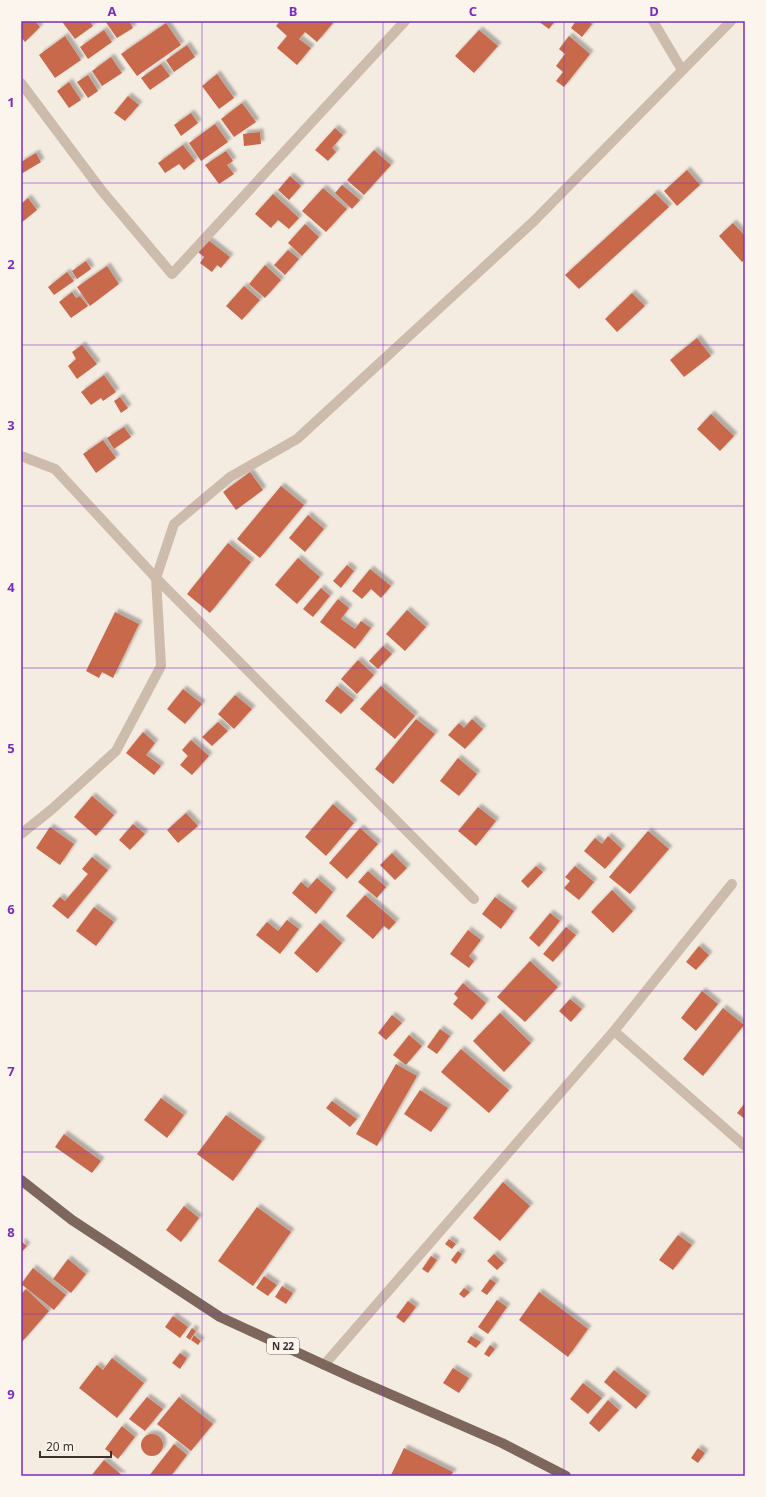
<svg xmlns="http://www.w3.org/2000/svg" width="766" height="1497" font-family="'Noto Sans',sans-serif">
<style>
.building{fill:#c8694b;filter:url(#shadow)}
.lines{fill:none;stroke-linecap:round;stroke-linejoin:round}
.minor{stroke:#cdbbac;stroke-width:10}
.major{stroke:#7d675c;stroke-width:10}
.grid{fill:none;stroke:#7b2cbf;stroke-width:1;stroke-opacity:0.55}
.labels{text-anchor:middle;stroke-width:3.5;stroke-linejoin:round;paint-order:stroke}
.shield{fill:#fbf5ee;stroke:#756b66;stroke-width:1}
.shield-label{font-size:10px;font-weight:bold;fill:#3b302b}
.neatline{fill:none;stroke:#7b2cbf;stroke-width:1.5}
.grid-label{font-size:13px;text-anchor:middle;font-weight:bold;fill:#7b2cbf}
</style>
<defs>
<filter id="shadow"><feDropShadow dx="3.5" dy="-3.5" stdDeviation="1" flood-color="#0004"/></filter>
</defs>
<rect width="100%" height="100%" fill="#f4ebe1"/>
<path class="building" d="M21,21H35L40,27L25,42L21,37Z
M65,21H89L93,26L75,39L63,23Z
M105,21H129L133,28L117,38Z
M280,21H330L333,23L317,42L305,32L299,39L311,48L297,65L277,48L287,36L276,26Z
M538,21H555L549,29Z
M576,21H588L592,24L582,37L571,28Z
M166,23L181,45L137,76L121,54Z
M104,30L112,42L88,59L80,47Z
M479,30L498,46L474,73L455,56Z
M65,36L81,60L55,78L39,55Z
M569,36L590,54L564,87L556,81L563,72L556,66L565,54L559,49Z
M187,45L195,57L174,72L166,60Z
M111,57L122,73L102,86L92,71Z
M161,64L170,76L150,90L141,78Z
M217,74L234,98L219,109L202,86Z
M88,75L98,91L88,98L77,82Z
M69,82L81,100L69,108L57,91Z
M128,96L139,105L125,121L114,113Z
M242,103L256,122L234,137L221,119Z
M191,113L198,123L181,136L174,125Z
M215,124L228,142L201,161L189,143Z
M335,128L343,135L332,148L336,152L328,161L315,150Z
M260,132L261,144L244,146L243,134Z
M183,145L195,161L184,170L179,164L165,173L158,163Z
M374,150L391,165L364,195L347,180Z
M226,151L233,161L227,165L234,174L219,184L205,165Z
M36,153L41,162L21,174V162Z
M687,170L700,185L677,206L664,191Z
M290,176L301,186L289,200L278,190Z
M342,185L360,200L352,209L335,193Z
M323,188L347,209L326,232L302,211Z
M655,193L669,207L579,289L565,275Z
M273,194L299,218L289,229L278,220L271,228L255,214Z
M28,198L37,210L21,223V204Z
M733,223L745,236V259L742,262L719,236Z
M305,224L319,237L302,256L288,243Z
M208,240L230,257L221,268L217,265L212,272L200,263L204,257L198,252Z
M288,250L299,259L285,275L274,265Z
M86,261L91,269L77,279L72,271Z
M265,265L281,280L265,298L249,284Z
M107,266L119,284L90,306L77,287Z
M67,272L74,281L54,295L48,287Z
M244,286L260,300L242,320L226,306Z
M72,292L76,298L80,296L88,306L71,318L59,302Z
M632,293L645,306L617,332L605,319Z
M697,338L711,356L684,377L670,360Z
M82,345L97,364L77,379L68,366L76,359L72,352Z
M104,375L116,392L103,401L101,398L91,405L81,392Z
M120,397L128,408L121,413L114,401Z
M711,414L734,436L720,451L697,429Z
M124,427L131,437L114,449L107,438Z
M103,440L116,458L96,473L83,454Z
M250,472L263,490L236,510L223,492Z
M281,486L304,505L260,558L237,539Z
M308,515L324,529L305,552L289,538Z
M228,543L251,562L210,613L187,594Z
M298,558L320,577L297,604L275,585Z
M347,565L354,571L341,588L333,581Z
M370,569L391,586L381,598L371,589L362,599L352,591Z
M321,588L330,596L313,617L303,609Z
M338,599L349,608L341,619L355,629L361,621L371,628L355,649L320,622Z
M407,610L426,627L405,651L386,634Z
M115,612L139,624L113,678L102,672L99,678L86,671Z
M383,646L392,654L378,669L369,661Z
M358,660L374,675L357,694L341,679Z
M337,686L354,700L341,714L325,701Z
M381,686L415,716L395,739L360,709Z
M183,689L202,704L185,724L167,709Z
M235,695L252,709L234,729L218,714Z
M416,719L435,734L393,784L375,769Z
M472,719L483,729L465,749L448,735L459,723L464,728Z
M218,722L228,731L212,746L202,737Z
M143,732L155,743L146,755L161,766L154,775L126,753Z
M191,740L209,756L192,775L180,765L188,756L182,750Z
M458,758L477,774L459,796L440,781Z
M92,796L114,815L96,836L74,817Z
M333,804L354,823L326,856L305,837Z
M478,807L496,821L476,846L458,831Z
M186,813L198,826L178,843L167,830Z
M133,824L145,834L130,850L119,840Z
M50,827L74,844L60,865L36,848Z
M360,828L378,844L347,879L329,863Z
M648,831L669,849L630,894L609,877Z
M608,836L622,849L605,869L584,851L595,838L602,844Z
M392,853L407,868L395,880L380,865Z
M92,857L108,870L68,919L52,906L60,897L65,901L88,874L82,869Z
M536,866L543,872L528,888L521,881Z
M575,866L594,882L579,900L564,888L570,881L565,877Z
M368,871L386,887L377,898L358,882Z
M317,878L333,892L316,914L292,893L301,882L308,888Z
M612,890L633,911L613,933L591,912Z
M365,895L396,922L389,930L384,926L373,939L346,916Z
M495,897L514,911L501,929L482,914Z
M94,907L114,922L96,946L76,931Z
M550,913L560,921L539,947L529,938Z
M287,920L299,929L280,954L256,935L267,922L278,931Z
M320,923L342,943L317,973L294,953Z
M566,927L576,935L553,962L543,954Z
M468,930L481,940L469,956L474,961L469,968L450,954Z
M699,946L709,955L696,970L686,962Z
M530,961L558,987L525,1022L497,997Z
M463,983L486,1003L472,1020L453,1004L458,998L454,994Z
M702,991L718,1004L696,1031L681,1018Z
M570,999L582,1009L571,1022L559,1011Z
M723,1008L744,1025L703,1076L683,1059Z
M500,1013L531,1043L504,1072L473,1041Z
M392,1015L402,1023L386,1040L378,1033Z
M440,1029L450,1036L437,1054L427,1047Z
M409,1035L422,1046L406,1065L393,1055Z
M461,1049L509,1090L489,1113L441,1072Z
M396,1064L417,1076L377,1146L356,1134Z
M420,1090L448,1108L431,1132L404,1114Z
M161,1098L184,1115L167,1138L144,1120Z
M332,1101L357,1119L350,1127L326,1108Z
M745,1103V1119L737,1113Z
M226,1115L262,1141L233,1181L197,1154Z
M64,1134L101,1161L92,1173L55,1147Z
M503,1182L530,1206L500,1241L473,1218Z
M184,1206L199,1218L181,1242L166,1230Z
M257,1207L291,1232L253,1286L218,1261Z
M678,1235L692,1245L673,1270L659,1260Z
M449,1239L456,1244L452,1249L445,1244Z
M21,1241L27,1246L21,1253Z
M458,1251L462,1254L456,1264L451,1260Z
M494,1254L504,1263L497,1270L487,1261Z
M431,1256L437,1260L428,1273L422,1269Z
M68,1259L86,1274L71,1293L53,1279Z
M33,1268L66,1295L54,1310L21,1284Z
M264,1276L277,1285L268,1296L256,1288Z
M490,1279L496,1283L487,1295L481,1291Z
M282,1286L293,1293L286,1304L275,1297Z
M464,1288L470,1292L464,1298L459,1294Z
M26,1289L49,1311L21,1343V1294Z
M539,1292L588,1329L568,1357L519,1320Z
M497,1300L507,1307L488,1334L478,1327Z
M408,1301L416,1307L404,1323L396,1317Z
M173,1316L188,1327L180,1338L165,1327Z
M192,1328L196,1331L190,1340L186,1337Z
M194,1335L201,1341L198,1345L191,1340Z
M471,1336L481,1342L476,1348L467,1342Z
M490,1345L495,1349L489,1357L484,1354Z
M180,1353L187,1358L180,1369L172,1363Z
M112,1358L144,1383L117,1418L79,1388L97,1365L103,1370Z
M453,1368L469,1378L459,1393L443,1383Z
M614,1370L647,1396L636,1409L604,1382Z
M583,1383L602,1398L588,1414L570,1399Z
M147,1397L163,1409L145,1431L129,1419Z
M179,1397L213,1424L191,1451L157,1424Z
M608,1400L619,1410L599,1432L589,1423Z
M122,1426L135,1437L118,1459L105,1449Z
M141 1445a11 11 0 1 1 22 0a11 11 0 1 1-22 0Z
M174,1444L187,1455L171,1476H149Z
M404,1448L453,1472L451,1476L391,1475Z
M698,1448L705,1453L698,1463L691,1458Z
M104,1460L123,1476H91Z"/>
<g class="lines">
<path class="minor" d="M653,21L682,70
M21,83L102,191L172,274L405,21
M21,456L55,469L156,578L474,899
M21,834L51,810L116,751L161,666L156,578L174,524L230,477L297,439L533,222L731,21
M614,1031L745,1146
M324,1365L614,1031L732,884"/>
<path class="major" d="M21,1180L72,1220L220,1317L353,1378L502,1443L566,1476"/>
</g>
<path class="grid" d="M202,21V1476M383,21V1476M564,21V1476M21,183H745M21,345H745M21,506H745M21,668H745M21,829H745M21,991H745M21,1152H745M21,1314H745"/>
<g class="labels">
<rect class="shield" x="267" y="1338" width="32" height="16" rx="3"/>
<g class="shield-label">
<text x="283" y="1350">N 22</text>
</g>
</g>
<rect width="766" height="1497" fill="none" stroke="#fbf5ee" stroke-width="44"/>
<path d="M40 1451v6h71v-6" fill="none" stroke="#3b302b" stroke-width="2"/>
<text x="46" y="1451" font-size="12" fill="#3b302b" stroke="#fbf5ee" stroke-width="3" paint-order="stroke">20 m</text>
<rect x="22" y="22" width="722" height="1453" class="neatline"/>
<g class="grid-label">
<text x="112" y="16">A</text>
<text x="293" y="16">B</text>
<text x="473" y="16">C</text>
<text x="654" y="16">D</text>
<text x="11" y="107">1</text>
<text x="11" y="269">2</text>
<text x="11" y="430">3</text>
<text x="11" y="592">4</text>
<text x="11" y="753">5</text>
<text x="11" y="914">6</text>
<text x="11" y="1076">7</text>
<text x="11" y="1237">8</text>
<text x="11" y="1399">9</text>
</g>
</svg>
